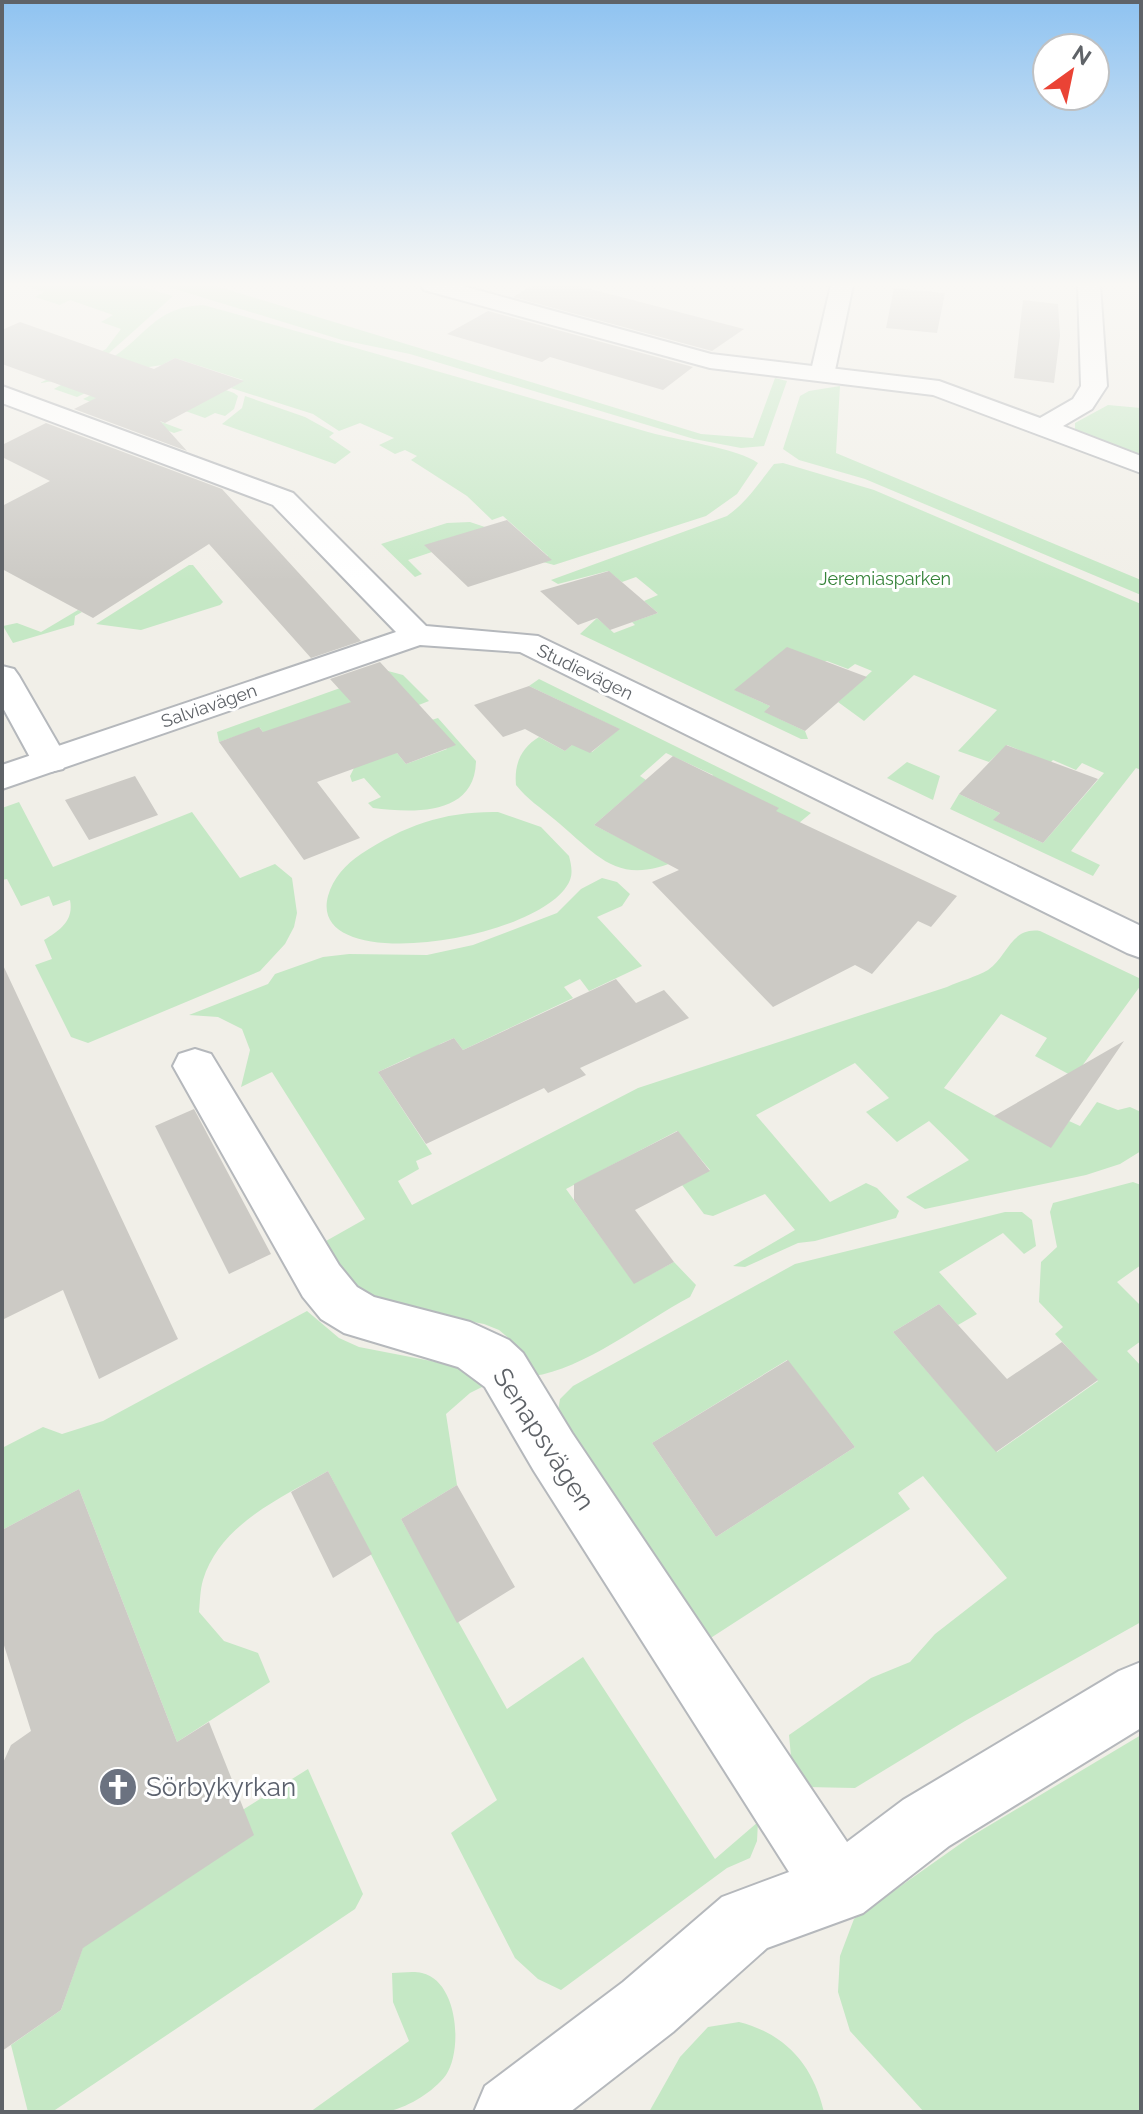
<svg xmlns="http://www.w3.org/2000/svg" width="1143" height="2114" font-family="Raleway,sans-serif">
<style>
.green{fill:#c5e8c5;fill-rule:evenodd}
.building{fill:#cccac5}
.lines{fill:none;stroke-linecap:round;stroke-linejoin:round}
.minor-casing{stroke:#b5b8bc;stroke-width:4}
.tertiary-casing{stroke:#b5b8bc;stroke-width:4}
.minor{fill:#fff;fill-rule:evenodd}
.tertiary{fill:#fff;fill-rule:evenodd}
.labels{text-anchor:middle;stroke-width:6;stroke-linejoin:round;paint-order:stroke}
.far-park-label{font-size:18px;fill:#348238;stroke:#fff}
.far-street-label{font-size:18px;fill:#5f6368;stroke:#fff}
.near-street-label{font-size:26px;fill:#5f6368;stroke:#fff}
.near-worship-label{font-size:26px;fill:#5b616d;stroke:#fff;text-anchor:start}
</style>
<rect width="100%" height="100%" fill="#f1efe8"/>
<path class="green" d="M23,285H136L173,296L108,354L54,381L40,383L106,349L121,329L101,322L113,315L70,300L60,305L35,297L44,292Z
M162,285H213L701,434L753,438L775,378L787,381L764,446L741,448L694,439L410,354L342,340Z
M203,305C352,346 499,389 648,432C675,440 738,448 758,463L737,494L706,516L554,565L543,562L548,556L503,516L492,520L467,496L411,460L417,456L405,450L395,454L379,445L394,438L360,423L339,431L313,414L231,388L243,380L175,358L162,365L136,369L77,397L54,389C72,378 92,371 109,360C146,337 154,307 203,305Z
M138,372L193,378L234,393L238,396L234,409L225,416L215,413L205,418L118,387L97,398L183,430L174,433L83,399Z
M840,386L836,453L1141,580V595L865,479L799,460L783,449L800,396L809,391Z
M245,396L305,417L334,433L329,437L351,452L335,464L222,424L242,408Z
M1108,405L1141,408V455L1075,430V423Z
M783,463L874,490L1141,604V770L1136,768L1071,851L1100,865L1093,876L950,809L959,794L1000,813L994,820L1043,843L1104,773L1082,763L1076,770L1053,760L1050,763L1007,745L989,762L958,751L997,710L914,675L864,721L838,702L872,671L855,664L848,669L827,661L735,690L770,706L765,712L805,731L808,739H801L580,634L597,618L614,633L635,625L632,622L658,613L644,601L658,595L636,577L622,582L608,571L558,584L551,580L727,516C748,501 758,484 774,464Z
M470,522L485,527L432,552L408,560L422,574L415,577L381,544L447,523Z
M189,565H193L223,602L220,605L141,630L96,624Z
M78,610L82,612L75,616L74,625L13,643L3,626L17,623L41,632Z
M388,671L403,675L429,701L411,708L351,702L302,784L260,728L219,742L217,732Z
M539,679L811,813L758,857L704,847L778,808L725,783L709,780L713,775L666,753L640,776L646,780L594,825L635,846L681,859C617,888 599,856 554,819C541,808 527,799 516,785C514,764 521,748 539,737L565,751L574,743L592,752L619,729L529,686Z
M438,718L476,761C475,816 414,813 373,808L368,803L381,797L364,778L352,782L350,776L368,740L397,753L406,764L447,749L425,722Z
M907,762L940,776L933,800L887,778Z
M19,802L53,867L192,812L240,878L275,864L292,878L297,913L294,927L285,944L260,971L88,1043L71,1037L35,965L52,959L44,940C60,930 74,921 70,900L53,906L49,896L21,906L7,879L2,880V808Z
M498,812L541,827L569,856C571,864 573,872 570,880C546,940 306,979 328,896C333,878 346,864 361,854C405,825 446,811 498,812Z
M602,878L617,882L630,894L622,906L597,917L642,966L589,991L580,979L564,987L573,998L463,1050L454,1038L440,1044L418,1070L410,1057L378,1072L432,1154L416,1161L419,1169L398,1181L412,1205L638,1088L947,987C960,981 976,977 988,970C1008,956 1011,927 1040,931L1141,979V985L1074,1077L1035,1056L1047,1038L1001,1014L944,1088L1051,1147L1069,1121L1080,1126L1097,1102L1118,1110L1130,1107L1141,1112V1151L1120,1164L1086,1175L925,1209L906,1197L969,1160L929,1121L897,1142L866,1112L889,1098L855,1063L756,1115L830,1202L866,1183L877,1188L899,1211L896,1218L815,1241L798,1243L745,1267L733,1266L795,1230L765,1194L713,1216L704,1214L682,1185L710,1170L677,1131L566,1189L634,1283L674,1262L696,1285L690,1297C644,1321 583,1370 533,1376L511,1340L499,1330L484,1324L416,1311L372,1298L347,1280L326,1241L365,1219L272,1072L241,1087L250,1050L242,1029L218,1017L189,1015L268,984L275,974L323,957L349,954L427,955L473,945L557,913L581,889Z
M1133,1182L1141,1185V1265L1117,1282L1141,1306V1341L1127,1351L1141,1366V1622L965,1721L855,1788L806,1787L803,1774L792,1767L789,1735L871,1678L910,1662L935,1634L1007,1578L923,1476L898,1493L910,1509L706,1641L558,1411L560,1399L573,1386L795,1264L1005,1212H1022L1032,1220L1036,1246L1024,1254L1003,1233L939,1272L977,1314L958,1325L939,1304L893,1332L997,1452L1098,1381L1055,1334L1063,1327L1039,1302L1041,1262L1057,1247L1050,1212L1053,1203ZM787,1360L855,1447L716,1537L652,1443Z
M307,1311L339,1338L359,1347L457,1366L488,1384L470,1393L446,1414L457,1485L401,1519L507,1709L583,1657L715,1859L758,1822L757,1841L750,1858L727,1868L561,1990L538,1979L515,1958L451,1833L497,1800L328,1471C281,1498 220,1524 203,1580C200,1590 200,1602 199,1612L224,1641L258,1653L270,1682L177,1742L79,1489L2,1530V1448L43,1427L62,1434L103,1421Z
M1141,1735V2112H924L850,2031L838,1992L840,1956L854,1919L970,1837Z
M308,1769L363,1894L355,1909L52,2112H28L11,2045L61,2010L83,1947L244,1809Z
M392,1973C401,1973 413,1971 422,1973C458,1981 463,2050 446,2075C433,2092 410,2106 390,2111C370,2114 333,2112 310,2112L409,2041L393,2002Z
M739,2022C786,2034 813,2065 824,2112H649L680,2057L708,2027Z"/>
<path class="building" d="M533,285H575L744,329L712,351L513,297Z
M894,288L945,293L937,333L886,328Z
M1023,300L1058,304L1060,336L1054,383L1014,378Z
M488,311L693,367L663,390L550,357L542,362L447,334Z
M20,322L154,369L175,358L244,381L165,423L160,421L187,451L74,409L96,398L2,364V330Z
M46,423L222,489L361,641L311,658L209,544L93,618L2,569V506L50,481L2,457V445Z
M507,520L552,560L468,587L424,545Z
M609,571L658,613L610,630L597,618L578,625L540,591Z
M787,647L867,677L805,731L764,712L770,706L734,690Z
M380,662L456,745L406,764L397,753L317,782L360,838L304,860L219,742L259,727L263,732L351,702L330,679Z
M529,686L620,729L590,753L572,745L565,751L525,729L503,737L474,705Z
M1006,745L1098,779L1043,843L993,820L1000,813L959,794Z
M673,756L779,808L776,811L957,896L931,927L918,921L872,974L855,965L773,1007L652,882L679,870L594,825Z
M135,776L158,815L89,840L65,800Z
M2,963L178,1339L99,1379L63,1290L2,1320Z
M616,979L636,1003L664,990L689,1018L580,1068L586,1075L548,1093L544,1088L426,1144L378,1072L454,1038L463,1050Z
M1124,1041L1051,1148L994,1116Z
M194,1109L271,1254L229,1274L155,1126Z
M678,1131L710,1171L635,1210L674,1262L634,1284L574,1200V1184Z
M939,1304L1007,1379L1062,1342L1098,1380L996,1452L893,1332Z
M788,1360L855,1447L716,1537L652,1443Z
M328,1471L372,1554L333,1578L291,1492Z
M457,1485L515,1587L457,1623L401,1519Z
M79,1489L177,1742L209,1722L254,1835L83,1948L61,2010L2,2051V1765L11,1745L31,1731L2,1639V1530Z"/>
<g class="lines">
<defs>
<path id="minor" d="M421,285H459L711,354L939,381L1040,418L1073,399L1081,386L1078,285H1100L1107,386L1092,409L1063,426L1141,456V473L933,395L710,368L424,290Z
M2,666L14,669L19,676L68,761L63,769L50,772L37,769L32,761L2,706Z
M195,1049L211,1054L339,1265L357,1287L374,1297L470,1322L509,1340L523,1353L572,1433L847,1842L903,1800L1119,1671L1141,1662V1728L949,1846L863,1913L767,1948L673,2032L570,2112H474L485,2086L623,1982L722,1897L789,1872L534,1471L485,1387L458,1367L344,1333L321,1319L303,1297L173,1066L179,1054Z"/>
<path id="tertiary" d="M831,285H853L834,375L831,380H813L810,375Z
M2,386L293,493L426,626L538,636L1141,926V958L1127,953L520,652L420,645L2,789V765L396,632L273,505L2,403Z"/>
</defs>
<use href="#minor" class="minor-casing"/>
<use href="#tertiary" class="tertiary-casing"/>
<use href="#minor" class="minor"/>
<use href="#tertiary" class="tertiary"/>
</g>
<linearGradient id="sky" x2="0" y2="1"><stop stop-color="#8fc3f1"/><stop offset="0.49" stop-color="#f9f8f5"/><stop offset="1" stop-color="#f9f8f5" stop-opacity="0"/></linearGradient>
<rect width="1143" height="581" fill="url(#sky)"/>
<defs>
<symbol id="church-disc" viewBox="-11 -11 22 22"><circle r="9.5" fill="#6b7280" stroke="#fff"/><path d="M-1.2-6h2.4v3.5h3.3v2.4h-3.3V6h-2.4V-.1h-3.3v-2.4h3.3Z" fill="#fff"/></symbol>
</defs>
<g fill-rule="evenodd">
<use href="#church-disc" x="96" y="1765" width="44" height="44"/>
</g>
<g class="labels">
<g class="far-park-label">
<text x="885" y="585">Jeremiasparken</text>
</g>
<g class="far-street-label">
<text transform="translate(585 672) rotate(26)" y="6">Studievägen</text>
<text transform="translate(209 706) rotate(-19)" y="6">Salviavägen</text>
</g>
<g class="near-street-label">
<text transform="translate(544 1439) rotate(57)" y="9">Senapsvägen</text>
</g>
<g class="near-worship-label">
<text x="146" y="1796">Sörbykyrkan</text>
</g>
</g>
<rect width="1143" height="2114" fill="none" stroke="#5f6368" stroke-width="8"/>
<g transform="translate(1071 72) rotate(33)"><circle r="38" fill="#ffffff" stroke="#bfc1c3" stroke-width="2"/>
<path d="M0-6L14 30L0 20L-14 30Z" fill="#ea4335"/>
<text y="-12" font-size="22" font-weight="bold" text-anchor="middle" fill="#5f6368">N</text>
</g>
</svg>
